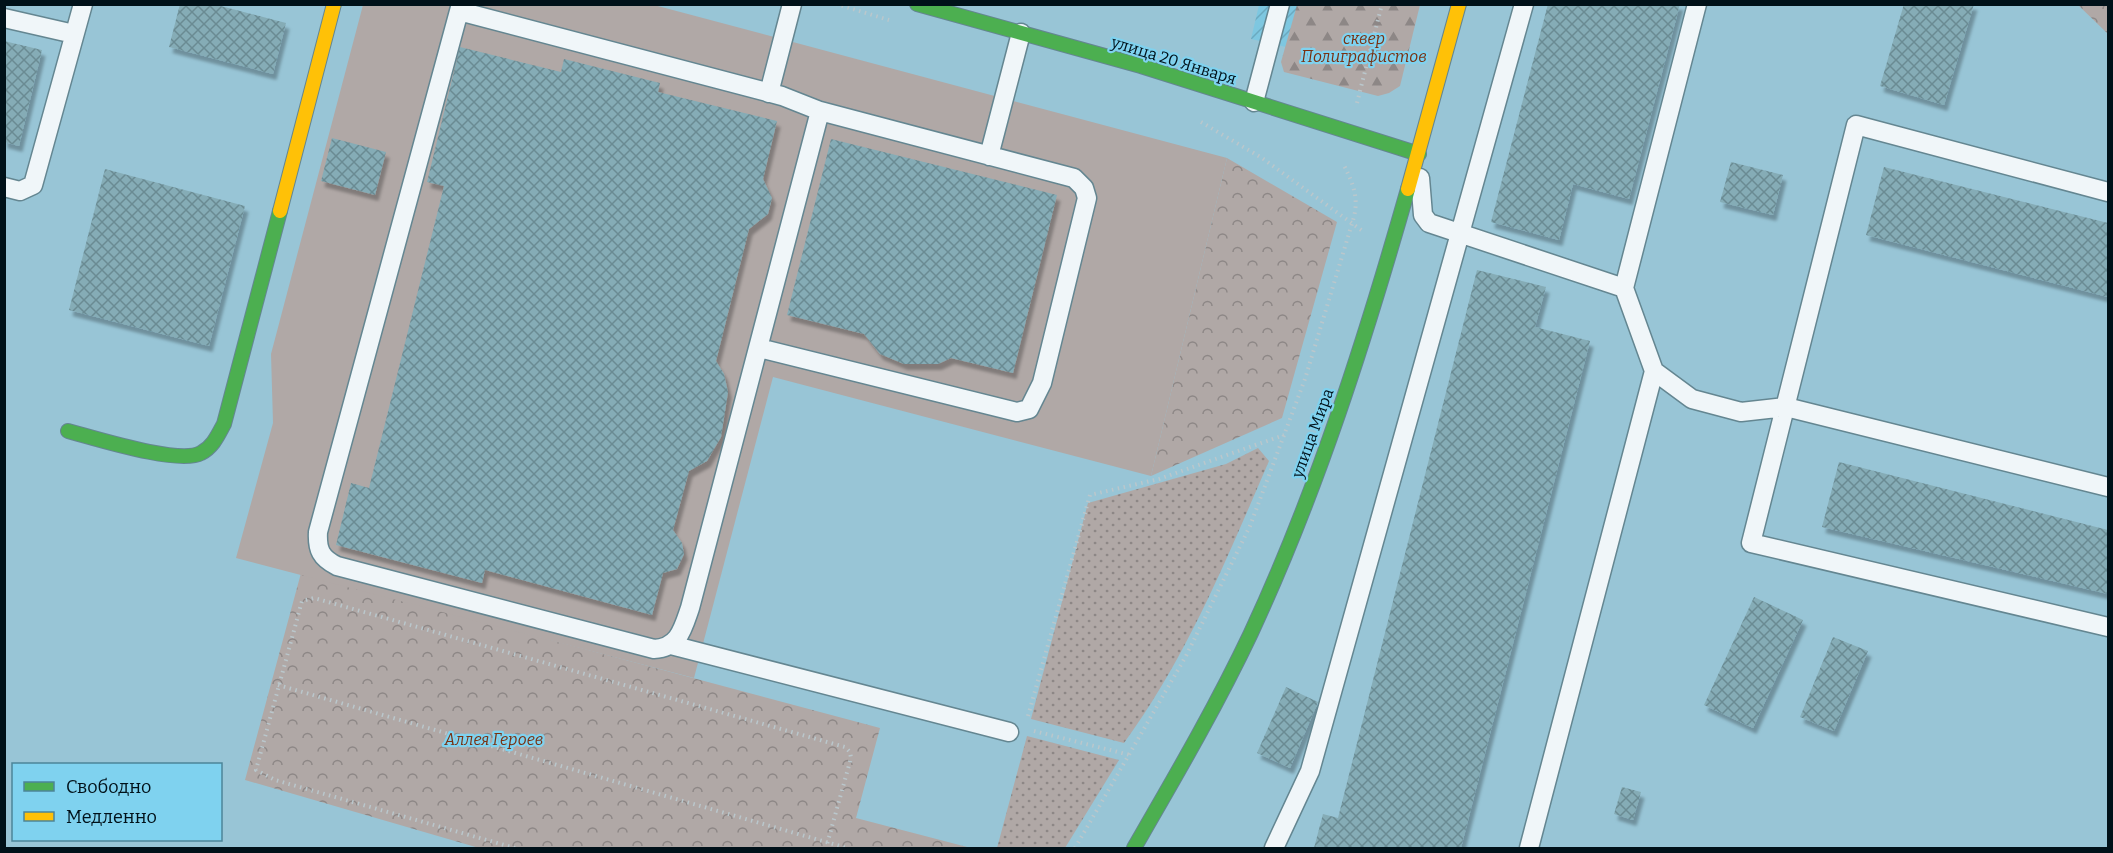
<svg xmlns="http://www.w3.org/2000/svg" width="2113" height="853" font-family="Bitter,serif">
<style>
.industrial{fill:url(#industrial-furrows)}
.grass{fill:url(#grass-dots)}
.forest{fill:url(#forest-firs)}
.park{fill:url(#park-crowns)}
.pitch{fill:#b0a8a6}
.building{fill:url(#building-cross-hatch);filter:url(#shadow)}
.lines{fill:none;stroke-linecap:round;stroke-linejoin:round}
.lane-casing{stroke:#648691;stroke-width:21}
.fast-casing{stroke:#648691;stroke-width:16}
.slow-casing{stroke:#648691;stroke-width:16}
.path{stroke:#bac7cc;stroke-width:4;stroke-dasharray:1.5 4.5;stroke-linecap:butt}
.lane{stroke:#f0f6f9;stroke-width:18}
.fast{stroke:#4caf50;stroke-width:14}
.slow{stroke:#ffc107;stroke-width:14}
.labels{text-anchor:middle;stroke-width:4.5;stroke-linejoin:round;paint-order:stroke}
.park-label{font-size:16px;font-style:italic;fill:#793111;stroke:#7fd2ef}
.street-label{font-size:16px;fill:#001119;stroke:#7fd2ef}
</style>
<defs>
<pattern id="industrial-furrows" width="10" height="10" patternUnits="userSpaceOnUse" patternTransform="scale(1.5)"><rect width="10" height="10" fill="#7ec7e0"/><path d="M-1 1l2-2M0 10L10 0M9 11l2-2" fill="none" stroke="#6baac0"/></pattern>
<pattern id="grass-dots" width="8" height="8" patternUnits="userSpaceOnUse" patternTransform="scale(1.5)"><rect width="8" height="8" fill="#b0a8a6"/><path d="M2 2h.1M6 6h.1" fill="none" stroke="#8d8786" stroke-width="1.8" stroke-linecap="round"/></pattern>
<pattern id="forest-firs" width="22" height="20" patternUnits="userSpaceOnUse" patternTransform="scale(1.5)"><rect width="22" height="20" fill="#b0a8a6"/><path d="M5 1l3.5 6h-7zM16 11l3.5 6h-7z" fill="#8d8786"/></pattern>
<pattern id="park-crowns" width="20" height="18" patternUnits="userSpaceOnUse" patternTransform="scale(1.5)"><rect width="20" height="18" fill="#b0a8a6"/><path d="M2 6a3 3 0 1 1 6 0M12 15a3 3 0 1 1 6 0" fill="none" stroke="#8d8786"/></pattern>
<pattern id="building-cross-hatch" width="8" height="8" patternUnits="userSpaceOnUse" patternTransform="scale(1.5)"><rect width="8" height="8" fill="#85acb6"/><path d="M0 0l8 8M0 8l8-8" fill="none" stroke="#6a8b93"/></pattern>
<filter id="shadow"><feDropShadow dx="3.5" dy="6" stdDeviation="1.5" flood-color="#0004"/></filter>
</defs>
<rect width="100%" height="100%" fill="#98c5d6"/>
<path class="industrial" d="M1259,5H1367L1296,11L1286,47L1251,39Z"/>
<path class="grass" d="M1258,448L1269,461C1227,558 1187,657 1124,743L1031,719L1088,503L1226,464Z
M1027,736L1119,760L1065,848H997Z"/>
<path class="forest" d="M1297,5H1420L1400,86L1389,93L1378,96L1284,72L1281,62Z"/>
<path class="park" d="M2078,5H2108V34Z
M1227,158L1337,222L1282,418L1151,476Z
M301,573L880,728L856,818L971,848H479L245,780Z"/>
<path class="pitch" d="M363,5H654L1227,158L1151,476L773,377L694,678L236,558L273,423L271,354Z"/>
<path class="building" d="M180,4H213L286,23L273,74L169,47Z
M1548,4H1680L1629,199L1573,184L1559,240L1491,222Z
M1904,4H1974L1944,105L1880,86Z
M4,41L42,50L19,146L4,142Z
M460,47L561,72L564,59L660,83L658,92L777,121L763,179L772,198L768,214L749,229L716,361L724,374L728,392L721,437L707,461L689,471L673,530L682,543L684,554L677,569L663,573L652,615L485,570L482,583L336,545L351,483L369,488L444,186L427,182Z
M332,138L386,152L375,195L321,181Z
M831,139L1057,195L1013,373L951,358L938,364H904L880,354L864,334L787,315Z
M1731,162L1783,175L1773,215L1720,202Z
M1884,167L2108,223V297L1866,235Z
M105,169L245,206L209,346L69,310Z
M1477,270L1546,287L1535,327L1590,341L1461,848H1314L1323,814L1338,818Z
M1839,462L2108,530V594L1822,527Z
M1754,597L1803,620L1753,728L1704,705Z
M1833,637L1868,651L1834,731L1800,717Z
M1286,687L1318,702L1290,768L1257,753Z
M1622,787L1641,792L1633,820L1614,814Z"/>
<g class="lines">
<defs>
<path id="lane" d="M459,11L782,96L820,111L690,608C683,628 679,648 654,649L337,566C321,558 317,550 318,532L459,11L461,4
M4,18L74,34
M769,93L792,4
M1254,102L1280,4
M989,156L1021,33
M1420,178L1423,215L1429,223L1624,288
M4,187L20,191L33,185L83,4
M2108,192L1856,125L1751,543L2108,627
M759,348L1017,412L1029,409L1042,383L1087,198L1084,188L1074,178L820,111
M1654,371L1692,399L1741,412L1786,407L2108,487
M671,645L1009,732
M1274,848L1310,771L1524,4
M1529,848L1654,371L1624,288L1697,4"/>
<path id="fast" d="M917,4L1141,66L1419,154
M68,431C95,438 179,465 201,453C213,447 218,435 224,424L280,211
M1134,848C1175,777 1216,707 1251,633C1317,491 1365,340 1408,189"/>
<path id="slow" d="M1408,189L1459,4
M280,211L334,4"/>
</defs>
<use href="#lane" class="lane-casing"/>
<use href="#fast" class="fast-casing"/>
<use href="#slow" class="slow-casing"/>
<path class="path" d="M836,4L889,20
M1357,103L1382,4
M1201,122L1262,158L1364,232
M278,685L847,848
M1028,716L1090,495L1159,479L1284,435
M1034,731L1130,755
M515,848L275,780L256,770L302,601L314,598L845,747L850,752L851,758L826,848
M1075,848L1186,656L1250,526L1305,379L1354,217C1359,195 1352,182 1343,163"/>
<use href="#lane" class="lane"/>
<use href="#fast" class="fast"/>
<use href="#slow" class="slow"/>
</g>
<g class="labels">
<g class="park-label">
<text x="1364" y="44">сквер<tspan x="1364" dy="18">Полиграфистов</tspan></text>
<text x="494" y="745">Аллея Героев</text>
</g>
<g class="street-label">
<text transform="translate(1174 60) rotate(17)" y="6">улица 20 Января</text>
<text transform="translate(1312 433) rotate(-70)" y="6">улица Мира</text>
</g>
</g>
<rect width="2113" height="853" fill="none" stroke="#001119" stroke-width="12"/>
<rect x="12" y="763" width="210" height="78" fill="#7fd2ef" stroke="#4c8599" stroke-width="1.5"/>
<rect x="24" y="782" width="30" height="9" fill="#4caf50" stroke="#4c8599" stroke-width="1.5"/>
<text x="66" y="793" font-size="18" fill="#001119">Свободно</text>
<rect x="24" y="812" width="30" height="9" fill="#ffc107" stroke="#4c8599" stroke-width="1.5"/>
<text x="66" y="823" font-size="18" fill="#001119">Медленно</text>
</svg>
